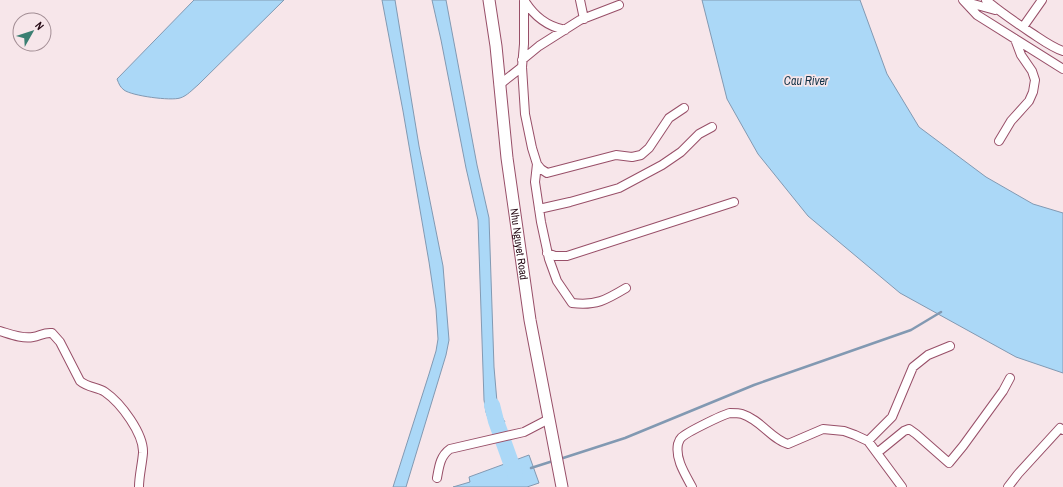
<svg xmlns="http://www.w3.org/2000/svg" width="1063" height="487" font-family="'Archivo Narrow',sans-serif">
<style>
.water{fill:#abd8f7;stroke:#8299b2}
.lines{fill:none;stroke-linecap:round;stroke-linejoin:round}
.stream{stroke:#8299b2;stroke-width:2.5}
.river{stroke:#abd8f7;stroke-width:16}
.minor-casing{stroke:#984f68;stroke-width:10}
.major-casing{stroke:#984f68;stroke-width:13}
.minor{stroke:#fff;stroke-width:8}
.major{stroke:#fff;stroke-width:11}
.labels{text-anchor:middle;stroke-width:3.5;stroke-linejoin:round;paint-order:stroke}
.street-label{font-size:11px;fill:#230712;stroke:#f7e6ea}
.water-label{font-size:12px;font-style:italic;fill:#13354a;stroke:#f7e6ea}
</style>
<rect width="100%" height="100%" fill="#f7e6ea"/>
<path class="water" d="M194,0H284L198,85C193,89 187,96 180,98C171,101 132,96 124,90C120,87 119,84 117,79Z
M382,0H395L419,146L443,266L449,340L446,355L406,487H393L429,374L436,351L438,339L436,309L429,262L403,111Z
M432,0H446L477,165L489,218L494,367L497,402L500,414L505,422L491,427L486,412L484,400L478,220L466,168L441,40Z
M702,0H860L887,74L919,127L986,177L1033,204L1063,213V373L1016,357L900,293L808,216L758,154L727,99Z
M529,455L539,483L527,487H453L470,482L469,477Z"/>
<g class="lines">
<path class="stream" d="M560,459L625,438L754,385L911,330L941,312
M531,468L553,461"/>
<path class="river" d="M492,405L496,421L515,474"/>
<defs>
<path id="minor" d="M524,0V44L522,67L525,114L532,148L537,164L541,169L547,173L616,155L632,157L641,155L649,148L669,118L684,108
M524,0C534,16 546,26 565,30
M580,0L584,19
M963,0L977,15L1063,69
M986,0C1000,12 1015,22 1030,32C1041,39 1051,47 1063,51
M966,2L995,10
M1023,27L1042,0
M522,60L539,46L580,20L619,5
M499,85L522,67
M999,141L1011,121L1029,101L1033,92L1035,80L1032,71L1021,55L1015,39
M537,164L535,182L541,222L549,259L557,281L572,303C596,306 606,300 626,288
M539,209L570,202L619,188L662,165L681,152L699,134L712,127
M547,253L555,256H567L734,202
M0,331C10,334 22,339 33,337C40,336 44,332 52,333L60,342L80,381C88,388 98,387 105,392C121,403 144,434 143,453C142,465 139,476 139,487
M868,441L892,417L913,367L928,355L950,346
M877,453L904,431L909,429L916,434L949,463L963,446L1003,391L1010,378
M437,478C439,467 440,456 450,449L524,432L549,419
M692,487C685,474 675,459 678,444C679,442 679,440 681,438C685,433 722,415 730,413C733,413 739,413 742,414C761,420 771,439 788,444L823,429L844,431L855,435L868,441L902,487
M1008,487L1018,474L1060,428L1063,430"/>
<g id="major">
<path id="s1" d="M489,0L496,46L507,158L530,320L562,487"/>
</g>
</defs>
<use href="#minor" class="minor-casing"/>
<use href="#major" class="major-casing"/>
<use href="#minor" class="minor"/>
<use href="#major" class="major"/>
</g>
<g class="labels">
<g class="street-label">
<text dy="4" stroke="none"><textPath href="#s1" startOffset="246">Nhu Nguyet Road</textPath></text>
</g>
<g class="water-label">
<text x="806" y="85">Cau River</text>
</g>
</g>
<g transform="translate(32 32) rotate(51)"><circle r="19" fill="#f7e6ea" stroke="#a28d94"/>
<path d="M0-3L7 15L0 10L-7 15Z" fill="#3b7f72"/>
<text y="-6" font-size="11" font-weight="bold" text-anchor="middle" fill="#230712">N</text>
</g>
</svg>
